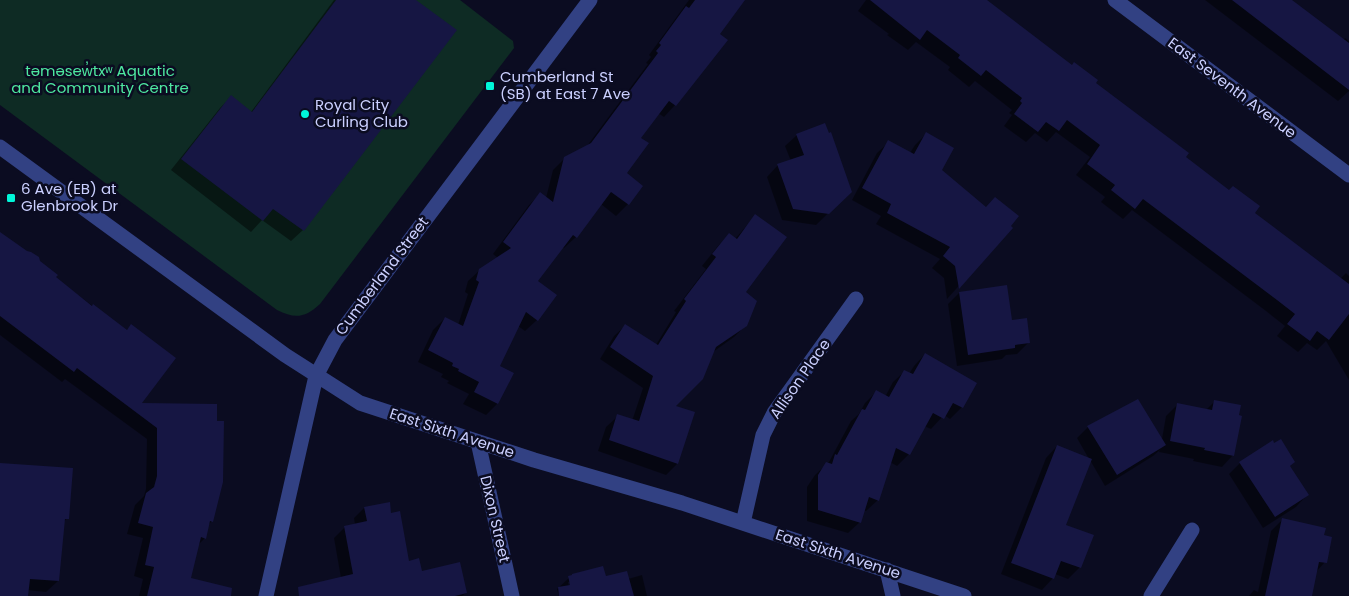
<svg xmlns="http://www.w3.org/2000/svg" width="1349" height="596" font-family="Poppins,sans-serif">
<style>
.green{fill:#0e2b24}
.shadow{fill:#0007}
.building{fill:#161643}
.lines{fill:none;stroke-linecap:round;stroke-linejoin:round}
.minor{stroke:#324183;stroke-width:15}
.poi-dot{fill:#00f6d9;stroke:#0b0c21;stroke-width:2}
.labels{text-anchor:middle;stroke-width:5;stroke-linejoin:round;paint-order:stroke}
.park-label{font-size:15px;fill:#4ee8a0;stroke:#0b0c21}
.poi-label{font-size:15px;fill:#cbd0ff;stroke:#0b0c21;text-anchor:start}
.street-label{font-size:15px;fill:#cbd0ff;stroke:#0b0c21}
</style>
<rect width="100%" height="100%" fill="#0b0c21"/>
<path class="green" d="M0,0H460L513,41L514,48L320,304C305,318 295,319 277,310L0,105Z"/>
<path class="shadow" d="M334,0H414L303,230L291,241L262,220L251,232L171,170L220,108L231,97L251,112Z
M689,0H744L718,34L726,41L675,105L664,117L658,113L639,138L625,174L641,186L628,204L616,216L601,204L576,237L564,248L562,247L537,281L555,295L537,320L525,331L518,326L498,367L512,374L497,404L486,415L463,404L469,394L447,383L449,381L441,377L443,374L418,362L433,330L445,318L458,325L468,294L465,292L468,281L480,270L498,258L493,254L529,205L540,194L546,198L553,170L565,158L587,146L648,64L646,63L651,57L649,55Z
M866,0H984L1094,83L1253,214L1340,279L1346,273L1349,276V380L1326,341L1317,350L1307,343L1298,352L1277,336L1285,326L1266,311L1132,210L1123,219L1101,202L1105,197L1076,175L1090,157L1056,132L1047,142L1035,133L1026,142L1004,126L1012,115L1009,113L1012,110L975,81L969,87L948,70L950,67L916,42L908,50L887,35L889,34L858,11Z
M1205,0H1289L1343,40L1345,38L1349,41V91L1338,101Z
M926,134L940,170L1011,228L947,299L944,278L932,268L940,259L876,224L881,216L852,200L877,153L889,142L910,153L915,145Z
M797,135L850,192L816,225L782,220L767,177L778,165L791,161L785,146Z
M756,215L744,293L746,325L734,337L713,352L674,406L694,413L677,464L666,475L598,451L606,427L618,416L632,421L643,388L600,359L614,336L626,325L656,345L676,312L674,311L706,269L702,266L718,246L729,234L735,239Z
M0,247L54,277L126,331L131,326L140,404L216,405L212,521L208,525L205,538L198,545L189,579L188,596H139L143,579L134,576L143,538L127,534L135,505L144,496L146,489L147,439L65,379L62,382L0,335Z
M959,293L1011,321L1029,342L1017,354L1006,355L1002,359L957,366L948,304Z
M925,354L962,407L950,419L944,415L931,429L924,426L909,454L897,466L890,462L878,500L866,511L863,510L860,522L848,533L807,521V487L815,475L829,462L851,421L859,414L865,403L876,392L885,397L893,382L905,371L909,374L914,366Z
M1214,402L1233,455L1222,467L1193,461L1194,459L1159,452L1160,450L1153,456L1105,486L1090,460L1065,525L1080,567L1068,579L1055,574L1053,578L1042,590L1001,574L1046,458L1057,446L1089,459L1077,438L1088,427L1162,439L1166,416L1177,405L1206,410Z
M1294,462L1289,467L1307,495L1296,507L1263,528L1229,474L1240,463Z
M0,464L67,518L63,523L58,581L46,592L27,590V596H0Z
M364,508L390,514L408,563L421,572L466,593L462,596H319L341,578L334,538L345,527L355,525L354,518Z
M1282,520L1323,536L1325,562L1316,572L1311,596H1249L1254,590L1258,592L1271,531Z
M642,575L647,596H574L570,582H568L571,596H559L557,589L570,577L628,579Z"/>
<path class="building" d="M336,0H416L457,30L304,231L273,209L263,221L181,159L231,95L252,112Z
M695,0H745L720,34L728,40L676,106L669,101L641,138L649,143L627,173L643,186L629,205L611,192L577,238L573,235L538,281L557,295L538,321L526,312L500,366L514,373L498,404L474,392L479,382L458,371L459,369L452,366L453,363L428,350L445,317L463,326L479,282L476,280L479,269L511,248L503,242L540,192L553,202L564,157L591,143L658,53L656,51L661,45L659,43L686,6L689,8Z
M870,0H987L1072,65L1074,62L1098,80L1096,83L1189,153L1186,157L1229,190L1233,186L1260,206L1255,213L1349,284V314L1329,340L1317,331L1310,341L1287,324L1295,314L1277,300L1143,199L1135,209L1111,190L1115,185L1087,164L1100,145L1067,120L1059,131L1046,122L1038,132L1014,114L1022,103L1020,101L1022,98L986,70L981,76L958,58L960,55L927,30L920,40Z
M1232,0H1292L1349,43V90Z
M825,123L829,133L831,132L852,192L829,214L793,209L777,164L804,155L796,134Z
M926,132L954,148L942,170L986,207L995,197L1019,216L1011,226L1013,228L959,289L955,266L943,256L950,247L887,213L891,204L862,188L888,140L914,154Z
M755,214L787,237L746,292L757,301L747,326L716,347L703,379L676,406L695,412L678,464L609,440L617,414L639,421L653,376L610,347L625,324L658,345L686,301L684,299L716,257L712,254L729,233L737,239Z
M0,232L27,251L31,252L39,257L40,261L58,275L56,277L92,306L93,304L127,330L131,324L176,358L142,403L217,404V421H224L223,482L213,522L210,521L206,539L201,537L191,578L232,588L231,596H147L154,567L145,565L153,527L138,523L146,493L154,487L157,476V428L77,368L74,372L0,316Z
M1007,285L1012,320L1027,318L1030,343L1015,345V348L968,355L959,292Z
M925,353L977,383L963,408L953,403L944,419L933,413L910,455L896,448L879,501L869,497L861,523L818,510V475L826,462L832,464L835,454L837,455L862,409L865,410L876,390L889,397L904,370L913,374Z
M1138,399L1166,445L1117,475L1087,426Z
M1214,400L1241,405L1239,415L1242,416L1234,456L1204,450L1205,448L1170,441L1177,403L1212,410Z
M1281,439L1295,462L1290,466L1309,495L1275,517L1239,462L1273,440L1274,443Z
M1057,445L1092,459L1066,525L1094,535L1081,568L1061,561L1054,579L1011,563Z
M0,463L73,468L69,519H65L59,581L30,579L28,596H0Z
M390,502L391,513L400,511L409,561L419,558L422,571L460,562L467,593L455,596H299L298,587L353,574L344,526L367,521L364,507Z
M1282,518L1326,528L1324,535L1332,537L1327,563L1319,562L1312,596H1265Z
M603,566L606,576L627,571L634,596H559L558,587L570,585L568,576L572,575V574Z"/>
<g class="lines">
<path class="minor" d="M1115,0L1349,175
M0,147L285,355L360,403L534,460L682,503L964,596
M478,442L512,596
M743,523L763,435L774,413L856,299
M887,570L893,596
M266,596L316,376L335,340L590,0
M1151,596L1192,530"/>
</g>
<g class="poi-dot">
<rect x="485" y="81" width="10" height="10" rx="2.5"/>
<circle cx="305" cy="114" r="5"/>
<rect x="6" y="193" width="10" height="10" rx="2.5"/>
</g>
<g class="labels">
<g class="park-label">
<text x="100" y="76">təməsew̓txʷ Aquatic<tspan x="100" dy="17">and Community Centre</tspan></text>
</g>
<g class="poi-label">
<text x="500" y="82">Cumberland St<tspan x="500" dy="17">(SB) at East 7 Ave</tspan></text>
<text x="315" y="110">Royal City<tspan x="315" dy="17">Curling Club</tspan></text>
<text x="21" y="194">6 Ave (EB) at<tspan x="21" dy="17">Glenbrook Dr</tspan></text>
</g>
<g class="street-label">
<text transform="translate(1232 88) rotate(37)" y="5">East Seventh Avenue</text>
<text transform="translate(382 276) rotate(-53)" y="5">Cumberland Street</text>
<text transform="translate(800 379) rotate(-55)" y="5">Allison Place</text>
<text transform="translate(452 433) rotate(18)" y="5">East Sixth Avenue</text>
<text transform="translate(495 519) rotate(77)" y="5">Dixon Street</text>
<text transform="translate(838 554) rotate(18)" y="5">East Sixth Avenue</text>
</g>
</g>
</svg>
